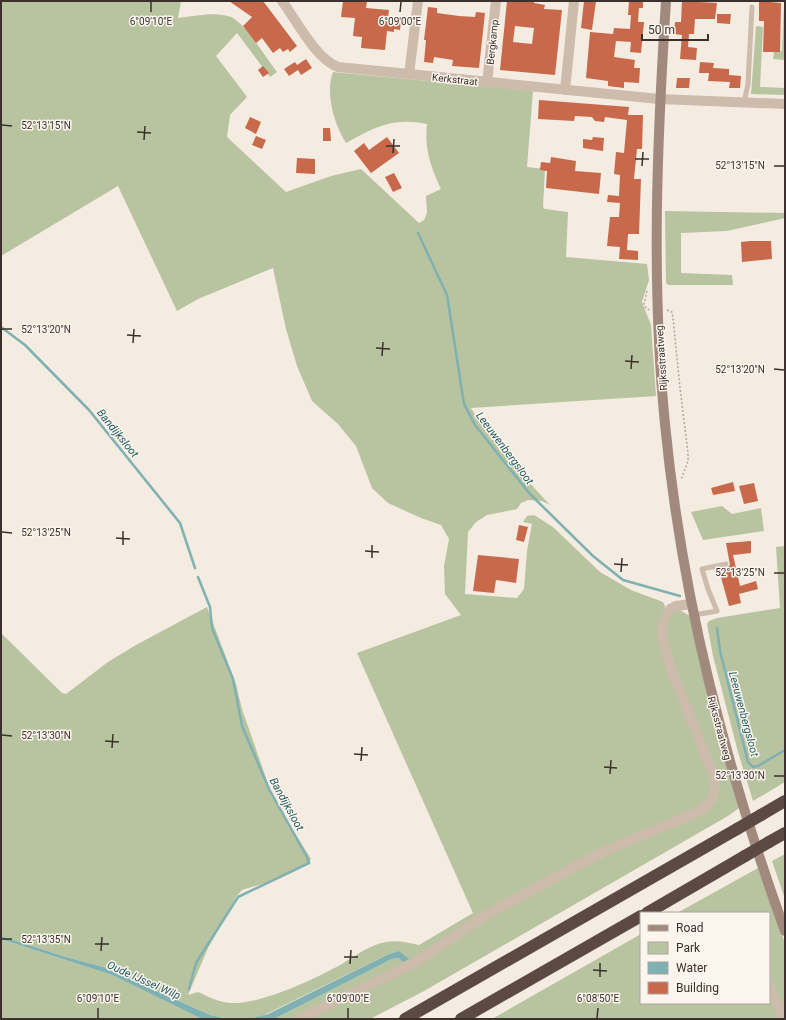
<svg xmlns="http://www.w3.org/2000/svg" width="786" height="1020" font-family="Roboto,sans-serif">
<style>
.green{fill:#b8c4a0}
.water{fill:#7fb0b2}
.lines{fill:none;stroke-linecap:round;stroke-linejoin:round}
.stream{stroke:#7fb0b2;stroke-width:2.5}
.building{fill:#c8694b;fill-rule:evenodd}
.path{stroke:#b9a596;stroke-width:1.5;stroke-dasharray:2 2;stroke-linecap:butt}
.service{stroke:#cdbbac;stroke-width:5}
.minor{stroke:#cdbbac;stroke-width:10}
.secondary{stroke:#a18a7d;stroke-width:10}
.motorway{stroke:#5c4a42;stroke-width:12}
.motorway-bridge{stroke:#5c4a42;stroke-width:12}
.ticks{fill:none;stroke:#3b302b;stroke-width:1.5}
.labels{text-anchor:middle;stroke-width:3;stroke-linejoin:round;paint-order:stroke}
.street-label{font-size:10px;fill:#3b302b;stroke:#fbf5ee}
.water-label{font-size:11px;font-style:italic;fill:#1f5a5e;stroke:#fbf5ee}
.ticks-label{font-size:10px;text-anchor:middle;fill:#3b302b;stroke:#fbf5ee;stroke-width:3;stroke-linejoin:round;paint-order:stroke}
</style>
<rect width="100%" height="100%" fill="#f4ebe1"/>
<path class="green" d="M1,1H181L178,18C194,16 216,11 231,17C245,23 267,59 277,72L270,77L237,33L216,56L247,97L230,115L227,137L286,192L331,176L361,169L419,223L424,220L427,213L426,196L441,189C431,168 424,148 427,124C392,117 375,127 346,143C334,124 325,93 333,72L533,91L527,167L545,169L543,207L545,209L568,212L566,257L647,264L649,280L642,302L651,325L656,396L471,408L485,430L526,479L550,505L542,501L528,500L521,503L517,509L487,515L476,522L468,532L465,594L517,598L524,589L527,551L532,524L523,522L527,516L534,515L553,527L600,572L631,590L663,602L665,606L661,625L712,781L706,804C565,868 434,954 293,1019H274L392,959L399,958V951L389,954L260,1017C244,1020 226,1020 210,1015L103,967L66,957L1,936V633L62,693L66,694L108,662L136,645L207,607L236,684L242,709L273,798L311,859L309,862L272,881L242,890L236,897L208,948L188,995L198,992C209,997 218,1002 230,1003C260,1005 315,979 342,964C355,956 371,944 386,942C397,940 409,943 419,945L473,913L357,653L461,615L445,594L444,566L449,539L441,525L421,518L388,503L372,488L356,446L338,424L312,401L297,366L286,329L273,268L198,299L177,311L118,186L1,256Z
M784,4L785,60L773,59L774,52L782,51Z
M756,26L763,27L760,87L785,88V95L751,94Z
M665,211L785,213V218L727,231L681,233V273L732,275L733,285H668L666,283Z
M722,506L732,514L761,508L764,531L703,540L691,512Z
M785,546V782L753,801L738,752L713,656L707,624L709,621L717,618L780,608L776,547Z
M680,610L690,616L711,710L739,808L728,816L424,991L370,1019H305L484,920L716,797L670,659L665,631L670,614Z
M785,854V899L772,861Z
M758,868L785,943V1017L769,981V913H677Z
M641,934V1003H769V991L782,1019H492Z
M1,939L112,975L202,1019H1Z"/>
<path class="water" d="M1,936L66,957L103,967L210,1015L227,1019H202L112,975L1,939Z
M399,951L409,959L403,962L399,958L392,959L274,1019H249L268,1014L389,954Z"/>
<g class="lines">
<path class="stream" d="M418,233L447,295L464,404L475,425L530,494L593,556L623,580L680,596
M1,327L25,345L89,410L180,523L195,568
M717,628L720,651L748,762L753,767L758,766L785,750
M189,989L196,963L238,897L309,863L307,857L269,789L242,726L233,679L212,628L210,607L198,577"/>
</g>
<path class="building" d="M229,1H263L297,46L290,52L288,49L283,52L280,48L273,53L262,38L256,43L243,26L252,17Z
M343,1H367L366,8L389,10L388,18L401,20L400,30L394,29V32L387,31L385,50L361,48L362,37L353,36L355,18L341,17Z
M507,1L534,2V3L545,5L544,9L562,10L555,75L500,70ZM515,26L534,28L532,44L513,42Z
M584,1H596L592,30L581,28Z
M629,1H643V8H639L638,22H644L641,53L630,52L631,42L616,41L614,57L635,60L634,68H640L639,83L624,82V88L608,86V81L586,78L590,32L613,34L614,28L630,29L631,15H628Z
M682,1L717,3L715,19H695L694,34H689L688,47L697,48L696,60L680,59L682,35L674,34L675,22H681Z
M759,1L781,3L780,52H763L764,21H759Z
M428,7L437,8V13L459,16L475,17L476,12L485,13L479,68L452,66L453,60L434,57L433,63L424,62L426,40H424Z
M717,14H731L730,24L717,23Z
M306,59L312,68L301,75L298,70L289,76L284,69L295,62L297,65Z
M700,62L714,63L713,68L729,69V75L741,76L740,88H729L730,82L708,81L709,73H699Z
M263,66L269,73L263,77L258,70Z
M677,78H690L689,88H676Z
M539,100L629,107L628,115H643L642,149H637L634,179H641L639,234H628L627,250L638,251V260L619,259L620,247L607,246L610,217H619L620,203L607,202L608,195L619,196L620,175L614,174L616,152L624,153L627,120L605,117L604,122L595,121L592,117L575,116L574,121L538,119Z
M250,117L261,122L256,134L245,128Z
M323,128H330L331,141H323Z
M256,136L266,140L262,149L252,145Z
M387,137L399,153L371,173L354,151L364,143L369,150Z
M593,137L604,138L603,151L583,148V139L592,140Z
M551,157L576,161L575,171L601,173L599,194L546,188L547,171L540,170L541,162L550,163Z
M297,158L315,159V174L296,173Z
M394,173L402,188L393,192L385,177Z
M750,241H771L772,259L742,262L741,242Z
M733,482L735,491L713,495L711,488Z
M754,483L758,501L744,504L739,486Z
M519,525L528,527L524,542L516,540Z
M751,541V553L733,555L740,586L756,581L758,589L739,594L741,603L729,606L719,570L727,568L730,565L726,543Z
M478,555L519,559L516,583L496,580L494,593L473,591Z"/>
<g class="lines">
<path class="path" d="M647,291L644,304L646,308L649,310
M667,310L672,312L673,318L680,388L688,453V461L681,480"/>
<path class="service" d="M744,103L748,84L752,7
M694,615L717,611L708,589L702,569L726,564"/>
<path class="minor" d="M282,1C297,21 315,58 338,67L659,99L785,104
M409,75L418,1
M487,83L496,1
M565,90L574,1
M769,986L784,1019
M299,1019L416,962L486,915L600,853L698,812C715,802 717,789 712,771L671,669L662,637L663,622L670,609L676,606L691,604"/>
<path class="secondary" d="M666,1C657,142 651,283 665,424C682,600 725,765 785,931"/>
<path class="motorway" d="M761,815L785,801
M769,842L785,833
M647,913L745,856
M405,1019L737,829
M461,1019L641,916"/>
<path class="motorway-bridge" d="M737,829L761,815
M745,856L769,842"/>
</g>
<path class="ticks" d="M151,12V2M400,12L401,2M2,125L12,126M137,132L151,133M144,140L145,126M386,146H400M393,153L394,139M635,159H649M642,166L643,152M774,166H784M2,329H12M127,335L141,336M133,343L134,329M376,348L390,349M382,356L383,342M625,361L639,362M631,369L632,355M774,369L784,370M2,532L12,533M116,538L130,539M123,545V531M365,551L379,552M372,558V545M614,564L628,565M621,572L622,558M774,573H784M2,735L12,736M105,741L119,742M112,748L113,734M354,754L368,755M361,761L362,747M604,767L617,768M610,774L611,760M774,776H784M2,939H12M95,944H109M101,951L102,937M344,957H358M350,964L351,950M593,970L607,971M600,977V963M98,1018V1008M348,1018V1008M597,1018L598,1008"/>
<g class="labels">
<g class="street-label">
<text transform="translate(492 42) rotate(-84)" y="4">Bergkamp</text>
<text transform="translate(455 79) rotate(6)" y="4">Kerkstraat</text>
<text transform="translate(661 358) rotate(-94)" y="4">Rijksstraatweg</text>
<text transform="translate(720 728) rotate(75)" y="4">Rijksstraatweg</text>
</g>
<g class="water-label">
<text transform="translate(118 433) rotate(51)" y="4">Bandijksloot</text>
<text transform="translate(505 448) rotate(53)" y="4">Leeuwenbergsloot</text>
<text transform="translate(744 714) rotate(75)" y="4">Leeuwenbergsloot</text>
<text transform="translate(287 804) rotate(61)" y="4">Bandijksloot</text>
<text transform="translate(144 980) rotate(24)" y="4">Oude IJssel Wilp</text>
</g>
</g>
<g class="ticks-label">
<text x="151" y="25">6°09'10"E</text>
<text x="400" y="25">6°09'00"E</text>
<text x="46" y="129">52°13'15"N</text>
<text x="740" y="169">52°13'15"N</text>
<text x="46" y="333">52°13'20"N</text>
<text x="740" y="373">52°13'20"N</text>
<text x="46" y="536">52°13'25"N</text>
<text x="740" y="576">52°13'25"N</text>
<text x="46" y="739">52°13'30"N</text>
<text x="740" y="779">52°13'30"N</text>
<text x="46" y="943">52°13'35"N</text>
<text x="98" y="1002">6°09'10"E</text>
<text x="348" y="1002">6°09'00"E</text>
<text x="598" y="1002">6°08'50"E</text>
</g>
<rect width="786" height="1020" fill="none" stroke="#3b302b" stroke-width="4"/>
<rect x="640" y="912" width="130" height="92" fill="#fbf5ee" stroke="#aea6a0"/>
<rect x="648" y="925" width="20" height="6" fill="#a18a7d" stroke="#aea6a0"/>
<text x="676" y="932" font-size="12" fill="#3b302b">Road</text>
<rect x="648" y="942" width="20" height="12" fill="#b8c4a0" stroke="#aea6a0"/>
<text x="676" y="952" font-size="12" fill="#3b302b">Park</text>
<rect x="648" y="962" width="20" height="12" fill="#7fb0b2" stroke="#aea6a0"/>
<text x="676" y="972" font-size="12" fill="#3b302b">Water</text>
<rect x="648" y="982" width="20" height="12" fill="#c8694b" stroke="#aea6a0"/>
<text x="676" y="992" font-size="12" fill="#3b302b">Building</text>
<path d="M642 34v6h66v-6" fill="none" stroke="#3b302b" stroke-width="2"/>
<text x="648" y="34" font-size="12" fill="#3b302b" stroke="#fbf5ee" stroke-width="3" paint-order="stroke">50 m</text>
</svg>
